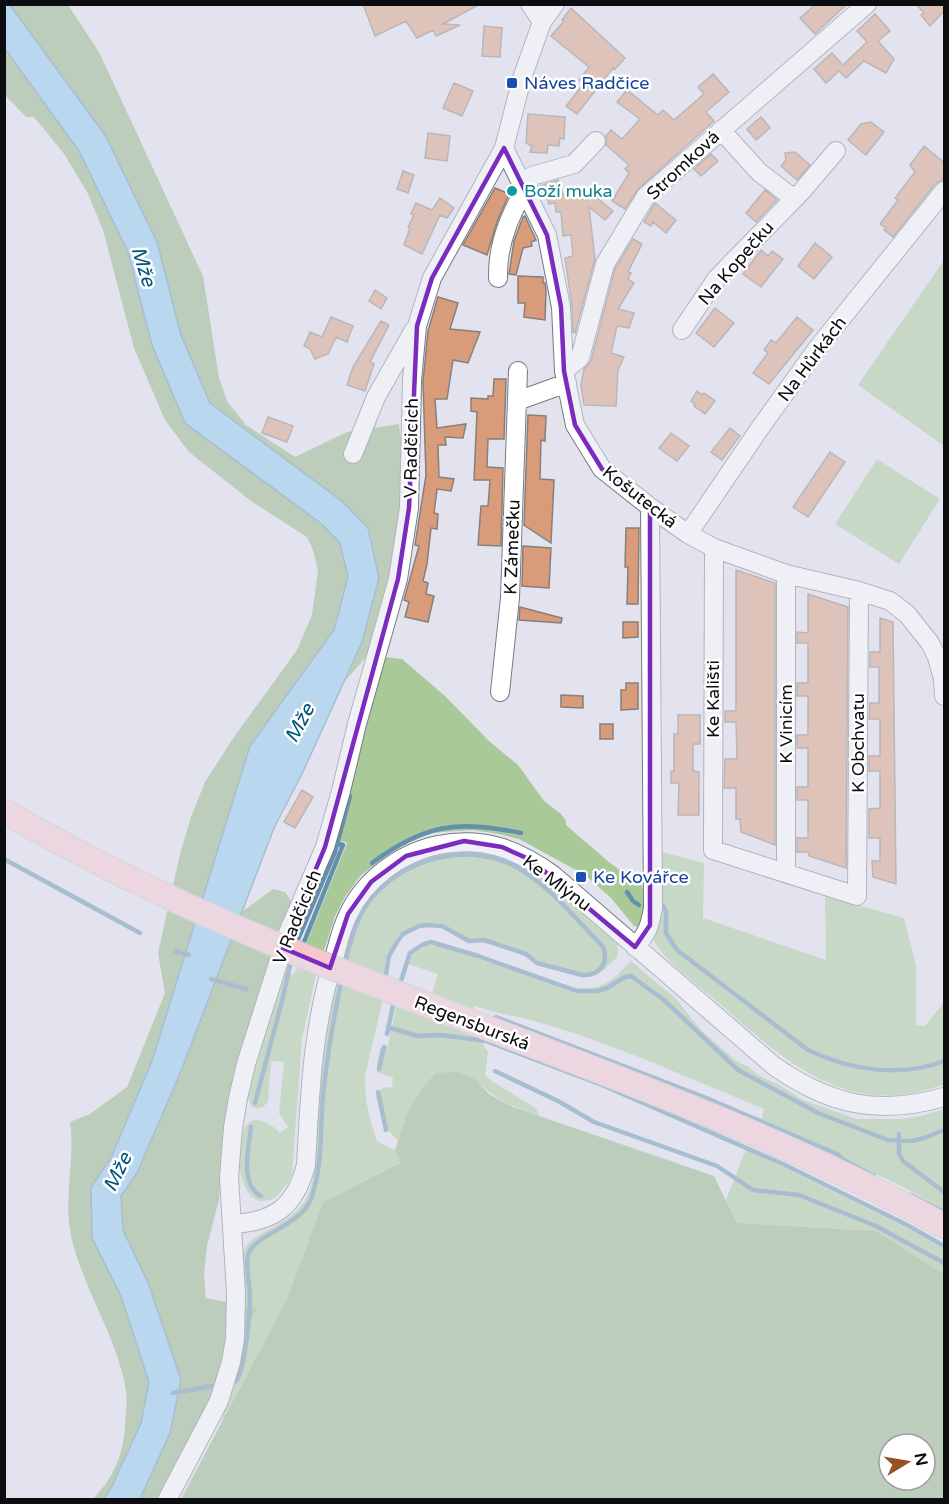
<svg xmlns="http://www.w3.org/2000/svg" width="949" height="1504" font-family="'Varela Round',sans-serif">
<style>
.green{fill:#a9ca98}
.forest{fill:#8eb27c;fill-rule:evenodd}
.water{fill:#88c8ee;stroke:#6390ab;stroke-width:1.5}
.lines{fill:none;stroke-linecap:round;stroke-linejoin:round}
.stream{stroke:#6390ab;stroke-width:4.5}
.building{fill:#d89c7b;stroke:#897f7a;stroke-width:1.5}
.minor-casing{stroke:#777983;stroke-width:20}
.major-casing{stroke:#c5c5c6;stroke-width:26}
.minor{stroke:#fff;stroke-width:18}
.major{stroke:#f8c5cc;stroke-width:24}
.major-bridge-casing{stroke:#c5c5c6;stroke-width:26;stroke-linecap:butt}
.major-bridge{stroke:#f8c5cc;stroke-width:24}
.marked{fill:none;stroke:#7b2cbf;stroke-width:4.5;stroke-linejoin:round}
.transit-dot{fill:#1a4fb4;stroke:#fff;stroke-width:2}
.culture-dot{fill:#0f9aa8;stroke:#fff;stroke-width:2}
.labels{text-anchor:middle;stroke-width:5;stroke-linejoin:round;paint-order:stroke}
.transit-label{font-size:18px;fill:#164399;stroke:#fff;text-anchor:start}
.street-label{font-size:18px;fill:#0c0d10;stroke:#fff}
.culture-label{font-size:18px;fill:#0d838f;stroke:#fff;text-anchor:start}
.water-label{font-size:20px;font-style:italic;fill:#00567a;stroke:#fff}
</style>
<rect width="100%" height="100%" fill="#e2e3ee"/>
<path class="green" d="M944,260V446L858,385Z
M877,459L940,499L899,564L835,524Z
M384,657L402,659L445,696L489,741L518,765L544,801L561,814L566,821V825L610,863L642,886L647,902L640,928L634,926L611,898L585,875L519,839L499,834L473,830L454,831L433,833L414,839L391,852L360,876L345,897L335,916L315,979L302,1039L292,1175C285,1187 278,1201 262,1201C229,1201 228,1081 280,1133L288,1127L279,1113L284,1062L271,1061L268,1102L264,1106L257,1109L251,1106L248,1098L250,1085L283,974H294L347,843L336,839Z
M455,851C482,851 506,856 529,870L618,942V956L604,970L598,973L584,974L538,962L528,953L483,938L469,939L439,923L421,924L399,935L386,959L384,995L365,1076L366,1100L372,1126L377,1141L395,1150L400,1163L323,1202L286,1301L221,1423L236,1374L243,1251C245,1248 248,1243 251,1240C255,1237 262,1234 266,1231C283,1222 302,1211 309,1192C320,1163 315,1128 317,1097C320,1043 338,925 378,887C400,865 425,857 455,851Z
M658,851L704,863L703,918L826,960L825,896L904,918L916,965V1025L925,1026L944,1002V1084C843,1124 776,1052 706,992C692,981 656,953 653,937C651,930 654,921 654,914C656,893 657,872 658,851Z
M428,945L443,947L550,983C561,982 568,987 578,988C602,992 616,977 631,961L677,1000L701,1030L735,1060L749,1067L758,1075L779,1085L803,1100L857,1119H901L921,1116L944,1109V1209L897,1184L848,1161L837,1152L761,1119L764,1109C690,1079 618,1045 541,1023C519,1016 497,1014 475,1006L472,1010L431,996L438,974L408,964L413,953Z
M396,1007L482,1037L483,1044L488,1052L485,1075L493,1082L536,1108L539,1116C511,1106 495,1100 474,1078L421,1089L407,1113L398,1141L383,1125L376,1096L382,1088L392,1087L393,1078L377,1072V1063L380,1048L388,1046Z
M746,1149L905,1227L944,1249V1274L876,1231L737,1223L726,1200Z"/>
<path class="forest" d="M10,5H68L99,52L203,276L219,378L227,401L246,425L295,457L347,432L399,424L410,507L368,655L345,681L362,642L343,502L210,403L181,335L157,242L105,135Z
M4,49L79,151L128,252L152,345L185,423L323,525L340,543L348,577L334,630L250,746L152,1061L111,1158L91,1187L92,1238L121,1296L149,1382L141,1423L112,1486L104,1499H93C113,1478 123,1456 125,1426C126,1413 128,1399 125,1385C116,1337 84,1289 72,1240C62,1201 76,1161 70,1122L90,1114L127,1087L165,993L158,953L180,854L191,817L205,782L234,737L297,650L312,615L318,570L313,550L307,537L251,501L189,452L165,420L134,348L103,230L88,194L65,155L34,117H26L5,95Z
M273,889L285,892L291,901L286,925L247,1030L223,1135L219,1199L207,1246L204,1275L206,1298L257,1308L158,1499H140L170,1433L149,1285L123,1230L121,1196L137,1173L181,1071L242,912Z
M456,1072L474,1078L489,1094L513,1107L714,1176L737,1223L876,1231L944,1274V1499H181L286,1301L323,1202L400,1163L395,1150L407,1113L421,1089L436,1073ZM889,1444H925V1480H889Z"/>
<path class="water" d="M4,5H10L105,135L157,242L181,335L210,403L343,502L368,528L379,578L362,642L302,774L274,828L181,1071L137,1173L121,1196L123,1230L149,1285L181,1380L170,1433L140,1499H104L112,1486L141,1423L149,1382L121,1296L92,1238L91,1187L111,1158L152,1061L250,746L334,630L348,577L340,543L323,525L185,423L152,345L128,252L79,151L5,49Z"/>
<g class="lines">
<path class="stream" d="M4,859L140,933
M372,863C425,824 457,820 521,833
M627,892L633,901L639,905
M659,906H663L666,911V933L677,950L808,1050C849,1070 901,1078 944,1061
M296,944L335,852L350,796
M302,947L343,845L337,843
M175,951L189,955
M345,964C350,943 355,922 367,904C401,856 474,839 523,871C553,890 578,921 603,947C609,963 600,976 582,975L537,963L526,954L484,940L469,941L442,926L427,925L419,926L403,934L397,942L389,956L385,981
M211,979L246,989
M399,987L410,953L422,945L431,942L478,956L577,991H597L607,988L625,977L631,976L664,1000L738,1070L818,1113L888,1140L912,1141L924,1138L944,1130
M496,1017L704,1097L837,1154L844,1160L874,1176
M388,1027L417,1036L441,1035L486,1041L602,1085L783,1164L907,1225L944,1246
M387,1034L394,1001
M379,1069L384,1047
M495,1071L558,1101L594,1122L717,1166L753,1190L799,1195L876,1226L944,1263
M378,1092L386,1130
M255,1103L282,1001L292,957
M251,1127C249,1146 239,1185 261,1196
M899,1134V1154L903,1161L944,1192
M911,1195L944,1212
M236,1381C245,1371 250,1312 250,1296C250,1283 245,1268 248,1255C253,1235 301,1226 311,1199C323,1166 320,1129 323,1095C327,1056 334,1016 342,978
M173,1393L211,1386"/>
</g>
<path class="building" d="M363,4H480L443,24L460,25L436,36L433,30L417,38L406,21L375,36Z
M816,4H847L815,34L800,18Z
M916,4H945V10L930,26L921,15L924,13Z
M571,8L625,58L615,69L613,68L577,114L566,106L584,83L579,80L589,67L551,36L564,21L562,20Z
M875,14L890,31L878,41L894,59L886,73L864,61L846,78L839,71L826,83L814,69L832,53L843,65L867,42L857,31Z
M484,26L502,28L500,57L482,56Z
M713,74L729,92L706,112L714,121L639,188L625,209L612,201L629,173L625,169L629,165L606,145V136L611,130L622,139L640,119L617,102L627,90L658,115L663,110L674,120L704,94L698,87Z
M454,83L473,91L462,116L443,108Z
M528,114L565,117L564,139L560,138L559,146L548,145L547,153L530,152L532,146L526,143Z
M761,117L770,128L756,140L747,129Z
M871,122L884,132L866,155L848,140L861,124Z
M428,133L450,136L447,161L425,158Z
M924,146L945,163V178L935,184L893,237L884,230L886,228L880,224L898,200L895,198L915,172L910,165Z
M795,152L810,165L797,180L781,166L786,160L785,153Z
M711,154L718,161L701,176L694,169Z
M403,171L414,175L408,193L397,189Z
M558,180L563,195L590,192L613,211L605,220L589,207L595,259L575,333L573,332L572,306L565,258L573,256L571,235L563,236L561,212H556L555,203L549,204L546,194L541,195L538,188L540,186Z
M495,188L509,194L497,222L487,255L463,245Z
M765,190L777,200L756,222L746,213Z
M440,198L454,208L447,218L440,215L422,254L404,245L410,228L408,227L414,215L411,214L416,203L432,210Z
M655,203L676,220L666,233L653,222L651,226L644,222Z
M525,216L536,240L531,242L532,246L523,248L516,275L509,274L514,241L523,217Z
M633,239L642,244L628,272L631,273L628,279L634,283L618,309L634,313L629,328L617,326L611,353L624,357L618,370L616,406L584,405L581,385L584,369L591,361L615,269Z
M815,243L832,257L814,279L798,266Z
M761,250L768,256L772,251L783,259L761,287L743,274Z
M518,276L543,277V283H545L546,290L545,320L524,317L525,303H518Z
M375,290L387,298L381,309L369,301Z
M438,297L458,303L450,329L480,332L468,363L453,360L447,399H435L437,428L466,424L463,438L445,437L446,445H438L439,477L454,479L451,491L437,489L434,513L438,514L437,529L431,528L427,564L423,581L428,583L426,594L434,596L428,622L405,617L409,602L404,600L419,546L415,545L426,475L423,382L428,331Z
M715,308L734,323L714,347L696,333Z
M331,317L353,326L347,342L336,337L328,354L315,359L310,349L304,346L310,332L322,337Z
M797,317L813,330L769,384L753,373L768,353L764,350L771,340L776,343Z
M381,321L389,325L370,362L374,364L365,391L347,385L353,367Z
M494,379H506L504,439H488L487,467L503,468L501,546L478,545L481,506H488L490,480H474L477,412L471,411V398L488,399V396H493Z
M697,391L702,395L704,393L715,401L705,414L694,406L695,404L691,401Z
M528,415L546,416L545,441L541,440L540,479L554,480L551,543L524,525Z
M268,417L293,426L287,442L262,433Z
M730,428L740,436L722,460L711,452Z
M671,433L689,446L677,461L659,448Z
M830,452L845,462L808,517L793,507Z
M626,528H639L638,604H627L628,567H625Z
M523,546L551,548L549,588L522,586Z
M736,570L775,583V845L741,832L740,819H736V788H724L725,759H737L736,722H725V711H736Z
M808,594L848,607L846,868L809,856L808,852H797V838H808V800H797V787H808V748H797V735H808V696H797V683H808V643H797V632L808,633Z
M520,607L562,618L561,623L519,620Z
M880,618L893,622L896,884L873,877L872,861H880V838H869V809L880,808V771H869V756H880V719H869L870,703H879V667H870V652H880Z
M623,622H638V637L623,638Z
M626,683H638V709L621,710V690H626Z
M561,695L583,696V708L561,707Z
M678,715H700V744H693V771L699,772V815H678L679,783H671V771H674V734H678Z
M600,724H613V739H600Z
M302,790L313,797L295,828L284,822Z"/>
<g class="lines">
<defs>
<path id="minor" d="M530,4L542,22
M721,130L759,172L793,198
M504,148L547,235L561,307L564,371L575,425L602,469L650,507L688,534L714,548L786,574L859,591L890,601L907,614L930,643L937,657L943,679L944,696
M498,278C497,240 513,209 532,176L574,164L596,141
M682,330L717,278L802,191L836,151
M564,371L580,358L605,264L646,196L867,4
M517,401L567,383
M353,454L376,397L414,330
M688,534L758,431L816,350L944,191
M714,548L713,850L857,896L859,591
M500,692L510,598L518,371
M786,873V574
M635,947C647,935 650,925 653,908L650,507
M232,1224C274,1222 295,1207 306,1165C310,1091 312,1030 334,958C338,944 341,929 348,915C364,880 400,853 438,845C484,836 516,849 553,875L774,1066C830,1105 878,1116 944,1097
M167,1500L219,1401L231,1362L235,1339L236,1293L229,1177L233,1128L238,1098L246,1064L287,935L325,847L341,791L357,724L398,579L409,508L412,381L417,326L432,278L504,148L522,78L542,22L555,4"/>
<path id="major" d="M428,1005C602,1073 781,1135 944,1226"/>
</defs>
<use href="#minor" class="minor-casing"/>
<use href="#major" class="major-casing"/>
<use href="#minor" class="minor"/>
<use href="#major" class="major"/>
<defs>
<path id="major-bridge" d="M4,811C139,890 283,950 428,1005"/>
</defs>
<use href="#major-bridge" class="major-bridge-casing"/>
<use href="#major-bridge" class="major-bridge"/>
</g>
<path d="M0 0H949V1504H0ZM504,148L547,235L561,307L564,371L575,425L602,469L650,507V925L635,947L531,860L502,847L464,841L406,856L371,882L348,914L330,968L283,948L325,847L398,579L409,508L417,326L432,278Z" fill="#e2e3ee" fill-opacity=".55" fill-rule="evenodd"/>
<path class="marked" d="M504,148L547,235L561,307L564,371L575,425L602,469L650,507V925L635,947L531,860L502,847L464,841L406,856L371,882L348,914L330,968L283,948L325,847L398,579L409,508L417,326L432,278Z"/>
<g class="transit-dot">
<rect x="506" y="77" width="12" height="12" rx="3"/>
<rect x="575" y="871" width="12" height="12" rx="3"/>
</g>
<circle class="culture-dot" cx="512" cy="191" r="6"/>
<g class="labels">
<g class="transit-label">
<text x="524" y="89">Náves Radčice</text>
<text x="593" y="883">Ke Kovářce</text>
</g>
<g class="street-label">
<text transform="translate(683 165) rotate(-43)" y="6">Stromková</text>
<text transform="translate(736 263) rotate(-49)" y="6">Na Kopečku</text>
<text transform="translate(812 359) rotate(-53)" y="6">Na Hůrkách</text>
<text transform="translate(411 448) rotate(-89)" y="6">V Radčicích</text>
<text transform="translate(640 497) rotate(38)" y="6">Košutecká</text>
<text transform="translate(512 547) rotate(-88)" y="6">K Zámečku</text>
<text transform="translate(713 699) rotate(-90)" y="6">Ke Kališti</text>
<text transform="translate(786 724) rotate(-90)" y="6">K Vinicím</text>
<text transform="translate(858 743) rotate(-90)" y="6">K Obchvatu</text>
<text transform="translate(557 883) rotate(37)" y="6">Ke Mlýnu</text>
<text transform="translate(297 917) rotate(-68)" y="6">V Radčicích</text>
<text transform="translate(472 1023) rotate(21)" y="6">Regensburská</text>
</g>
<g class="culture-label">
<text x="524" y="197">Boží muka</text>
</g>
<g class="water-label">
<text transform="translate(144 266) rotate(73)" y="7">Mže</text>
<text transform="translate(299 723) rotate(-62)" y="7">Mže</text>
<text transform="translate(117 1172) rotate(-64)" y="7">Mže</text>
</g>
</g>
<rect width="949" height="1504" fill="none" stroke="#0c0d10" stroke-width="12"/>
<g transform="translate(907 1462) rotate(79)"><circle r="28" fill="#ffffff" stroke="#9e9e9f" stroke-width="1.5"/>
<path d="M0-4.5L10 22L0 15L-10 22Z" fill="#965224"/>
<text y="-9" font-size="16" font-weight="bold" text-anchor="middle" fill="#0c0d10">N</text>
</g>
</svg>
